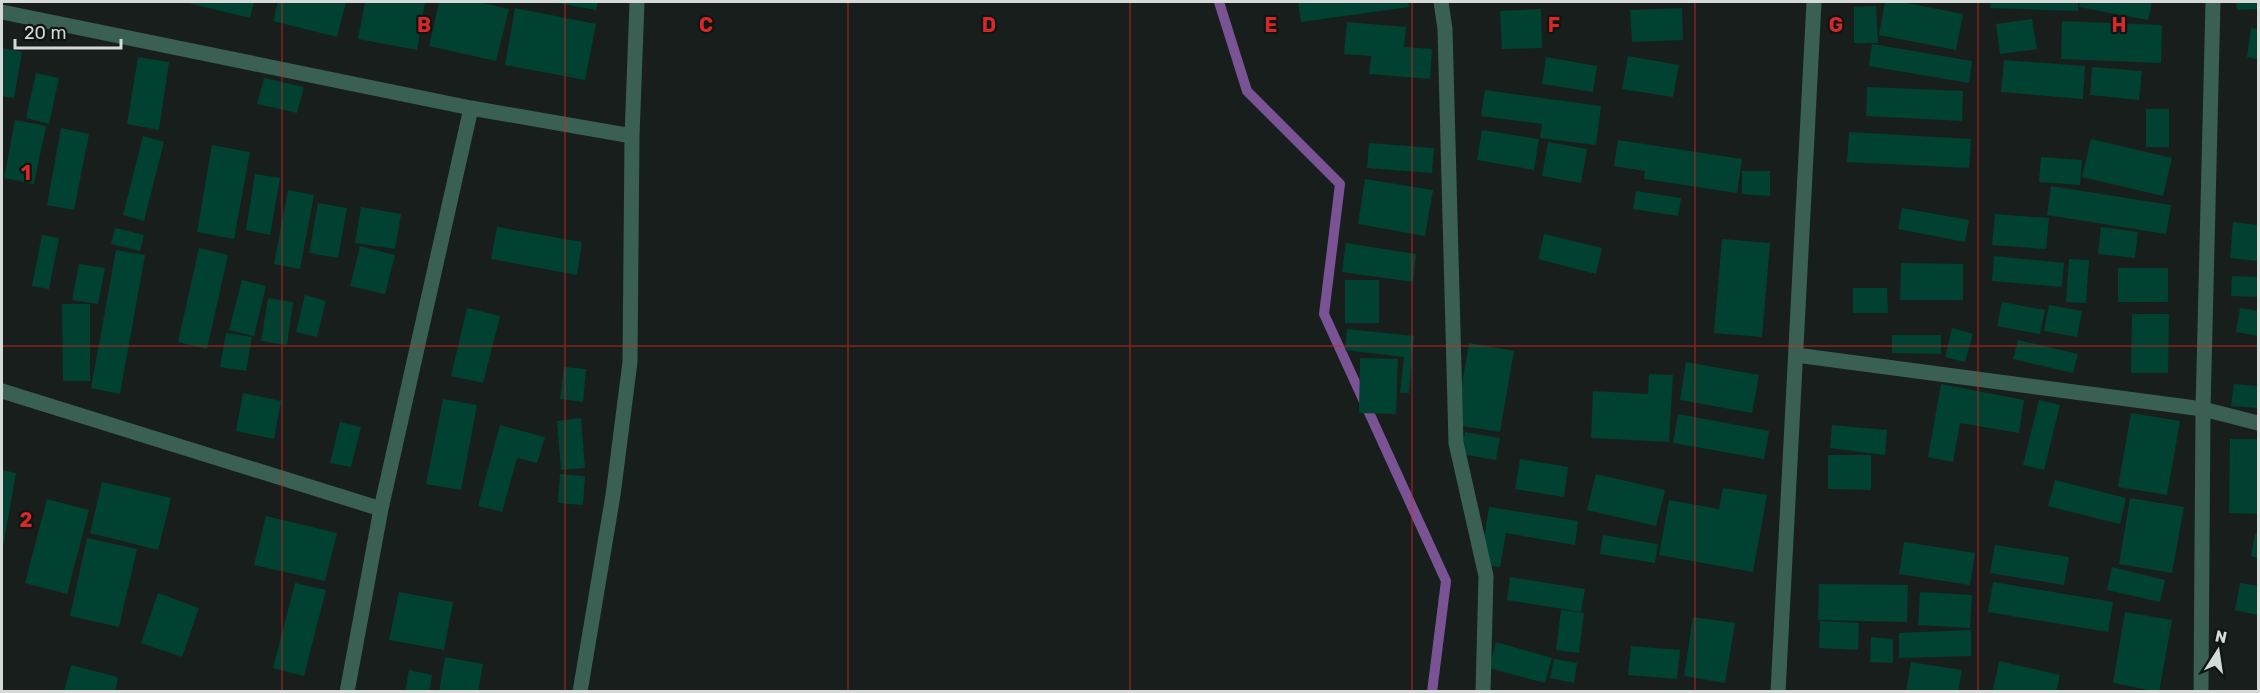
<svg xmlns="http://www.w3.org/2000/svg" width="2260" height="693" font-family="Rubik,sans-serif">
<style>
.lines{fill:none;stroke-linecap:round;stroke-linejoin:round}
.stream{stroke:#7a5395;stroke-width:10}
.building{fill:#014131}
.minor{stroke:#396052;stroke-width:15}
.grid{fill:none;stroke:#d62828;stroke-width:1.5;stroke-opacity:0.55}
.grid-label{font-size:20px;text-anchor:middle;font-weight:bold;fill:#d62828;stroke:#0f1513;stroke-width:4.5;stroke-linejoin:round;paint-order:stroke}
</style>
<rect width="100%" height="100%" fill="#181e1c"/>
<g class="lines">
<path class="stream" d="M1219,2L1247,91L1340,184L1324,314L1446,581L1432,692"/>
</g>
<path class="building" d="M184,2H254L250,18Z
M278,2H346L337,37L273,21Z
M365,2H425L417,50L358,39Z
M439,2H478L509,9L496,61L429,46Z
M552,2H598L596,10Z
M1298,2H1408L1409,7L1301,22Z
M1885,2H1902L1963,14L1956,50L1879,35Z
M1991,2H2078V11L1990,8Z
M2080,2H2152L2148,20L2079,7Z
M2236,2H2258V9L2237,10Z
M1876,6L1878,43H1854V7Z
M515,8L596,24L585,80L505,65Z
M1682,8L1683,40L1632,42L1630,10Z
M1541,9L1542,48L1502,49L1500,11Z
M2032,19L2037,49L2000,54L1996,24Z
M2062,21L2162,25L2161,63L2061,59Z
M1347,22L1406,27L1404,47L1432,49L1430,79L1369,74L1371,56L1344,54Z
M2251,28L2258,29V59L2247,57Z
M1872,44L1972,61L1969,83L1869,66Z
M2,48L22,52L14,98L2,96Z
M1628,56L1679,65L1673,97L1622,89Z
M138,57L169,62L159,130L127,124Z
M1546,57L1597,66L1593,92L1542,84Z
M2004,60L2085,66L2083,99L2001,92Z
M2092,67L2142,71L2139,100L2090,95Z
M36,73L59,78L49,124L26,118Z
M264,78L304,87L297,113L257,104Z
M1867,87L1963,91L1962,121L1866,116Z
M1485,90L1601,106L1596,145L1540,138L1542,124L1481,116Z
M2146,109H2169V147H2146Z
M15,120L46,126L34,184L4,178Z
M61,128L89,134L74,210L47,205Z
M1482,130L1539,139L1534,170L1477,160Z
M1849,132L1971,139L1969,168L1847,162Z
M143,136L164,142L144,221L123,215Z
M2091,139L2172,158L2163,196L2082,177Z
M1618,140L1742,159L1737,193L1644,179L1645,171L1614,166Z
M1548,142L1587,149L1581,183L1542,176Z
M1369,143L1434,148L1432,173L1367,168Z
M212,145L250,152L234,239L197,232Z
M2041,157L2082,160L2080,185L2039,182Z
M1742,171H1770V196L1742,194Z
M255,174L280,178L270,235L246,230Z
M1365,179L1433,190L1425,236L1358,224Z
M2051,186L2171,205L2166,234L2047,215Z
M288,190L314,195L300,269L274,264Z
M1636,191L1681,198L1678,216L1633,209Z
M318,203L347,208L338,258L309,253Z
M361,207L401,214L395,249L355,243Z
M1902,208L1969,220L1965,242L1898,229Z
M1995,214L2049,218L2046,249L1992,245Z
M2233,222L2258,225V261L2230,258Z
M497,227L582,242L577,275L491,259Z
M2101,227L2138,232L2135,258L2098,254Z
M115,228L144,235L140,251L111,244Z
M1544,234L1602,248L1596,274L1538,259Z
M42,235L59,238L49,289L32,286Z
M1722,239L1770,243L1762,337L1714,333Z
M1346,243L1416,254L1413,282L1342,272Z
M360,246L395,255L385,294L350,286Z
M199,248L228,255L207,349L178,342Z
M116,250L145,255L120,394L91,388Z
M1994,256L2064,263L2062,287L1992,281Z
M2069,259L2089,260L2086,303L2066,302Z
M1901,263L1963,264V300H1900Z
M79,264L105,268L98,304L72,300Z
M2118,268H2168V302H2118Z
M2232,276L2258,277V297L2231,296Z
M242,280L266,286L254,336L229,330Z
M1345,280H1379V323H1345Z
M1853,288H1887L1888,313H1853Z
M305,295L326,301L317,337L296,332Z
M268,298L293,302L287,345L261,341Z
M2002,302L2045,310L2040,334L1997,326Z
M62,304H90V381H63Z
M2049,305L2082,311L2077,337L2044,331Z
M467,308L500,316L483,383L451,376Z
M2240,308L2258,311V336L2236,332Z
M2132,314H2169L2168,373H2131Z
M1952,328L1973,334L1965,362L1945,357Z
M1347,329L1414,336L1409,393H1400L1404,357L1345,350Z
M226,333L252,337L246,371L220,367Z
M1892,335H1941V354L1892,353Z
M2018,340L2078,354L2073,373L2013,359Z
M1469,343L1514,351L1500,432L1455,425Z
M1360,358L1398,359L1396,414L1359,413Z
M1686,362L1759,375L1752,413L1680,400Z
M564,367L586,369L583,402L560,399Z
M1649,374L1673,375L1669,442L1591,438L1593,391L1648,394Z
M1941,384L2024,400L2019,433L1960,423L1953,462L1928,457Z
M2234,384L2258,386V408L2231,406Z
M243,393L281,401L274,439L236,431Z
M443,399L477,405L461,490L426,484Z
M2039,400L2060,405L2044,470L2023,465Z
M2131,413L2180,421L2167,495L2118,487Z
M1678,414L1769,431L1764,459L1673,443Z
M581,418L585,468L561,470L557,421Z
M340,422L361,427L351,467L330,463Z
M500,425L545,437L537,463L517,458L502,512L478,506Z
M1832,425L1887,430L1885,455L1830,448Z
M1465,432L1500,438L1496,460L1461,454Z
M2230,439H2258V514L2229,513Z
M1828,455H1871V490L1828,489Z
M1520,459L1568,467L1564,497L1515,489Z
M2,470L16,473L3,547H2Z
M560,474L585,476L583,505L558,503Z
M1596,474L1665,490L1656,526L1587,510Z
M2055,480L2126,498L2120,524L2048,506Z
M102,482L171,498L158,550L90,533Z
M1723,488L1767,495L1753,572L1659,555L1669,500L1719,509Z
M2130,498L2184,507L2172,573L2119,564Z
M47,499L89,510L67,594L25,583Z
M1489,507L1578,521L1575,545L1506,533L1500,567L1480,564Z
M266,516L337,533L325,581L254,565Z
M2255,533H2258V558L2251,556Z
M1603,535L1658,544L1655,563L1600,554Z
M87,538L137,549L119,627L70,616Z
M1904,542L1975,553L1970,585L1899,574Z
M1995,545L2069,557L2064,585L1990,573Z
M2112,567L2165,580L2160,602L2107,590Z
M1510,577L1585,589L1581,612L1507,600Z
M1993,582L2113,602L2108,632L1988,612Z
M295,583L326,590L304,676L273,668Z
M2240,583L2258,586V615L2235,610Z
M1819,584L1908,585L1907,622L1818,620Z
M399,592L453,602L444,650L389,640Z
M1920,592L1972,595L1970,628L1918,625Z
M158,593L199,608L182,657L141,643Z
M1561,610L1584,613L1579,653L1556,650Z
M2125,612L2172,620L2159,692L2113,683Z
M1693,617L1735,623L1725,683L1684,676Z
M1820,621L1859,623L1858,650L1819,648Z
M1971,630V656L1899,658V633Z
M1871,637L1893,639V663L1870,662Z
M1496,642L1552,658L1545,683L1489,668Z
M1631,646L1680,650L1677,679L1628,675Z
M445,657L483,664L478,692H439Z
M1554,659L1577,663L1574,683L1550,678Z
M1999,661L2060,675L2056,692L1993,690Z
M1911,662L1962,670L1958,692H1906Z
M71,665L118,677L115,692H64Z
M409,670L432,675L429,692H405Z"/>
<g class="lines">
<path class="minor" d="M1441,2L1445,29L1456,443L1486,576L1483,692
M2,12L471,108L632,136
M1796,355L2203,409L2258,423
M2,391L381,509
M347,692L381,509L471,108
M580,692L613,495L630,362L632,136L637,2
M1778,692L1814,2
M2201,692L2203,409L2213,2"/>
</g>
<path class="grid" d="M282,2V692M565,2V692M848,2V692M1130,2V692M1412,2V692M1695,2V692M1978,2V692M2,346H2258"/>
<g class="grid-label">
<text x="424" y="32">B</text>
<text x="706" y="32">C</text>
<text x="989" y="32">D</text>
<text x="1271" y="32">E</text>
<text x="1554" y="32">F</text>
<text x="1836" y="32">G</text>
<text x="2119" y="32">H</text>
<text x="26" y="180">1</text>
<text x="26" y="527">2</text>
</g>
<rect width="2260" height="693" fill="none" stroke="#d5d9d7" stroke-width="6"/>
<g transform="translate(2218 651) rotate(12)" stroke="#0f1513" stroke-width="4.5" paint-order="stroke">
<path d="M0-4.5L10 22L0 15L-10 22Z" fill="#d5d9d7"/>
<text y="-9" font-size="16" font-weight="bold" text-anchor="middle" fill="#d5d9d7">N</text>
</g>
<path d="M15 39v9h106v-9" fill="none" stroke="#d5d9d7" stroke-width="3"/>
<text x="24" y="39" font-size="18" fill="#d5d9d7" stroke="#0f1513" stroke-width="4.5" paint-order="stroke">20 m</text>
</svg>
